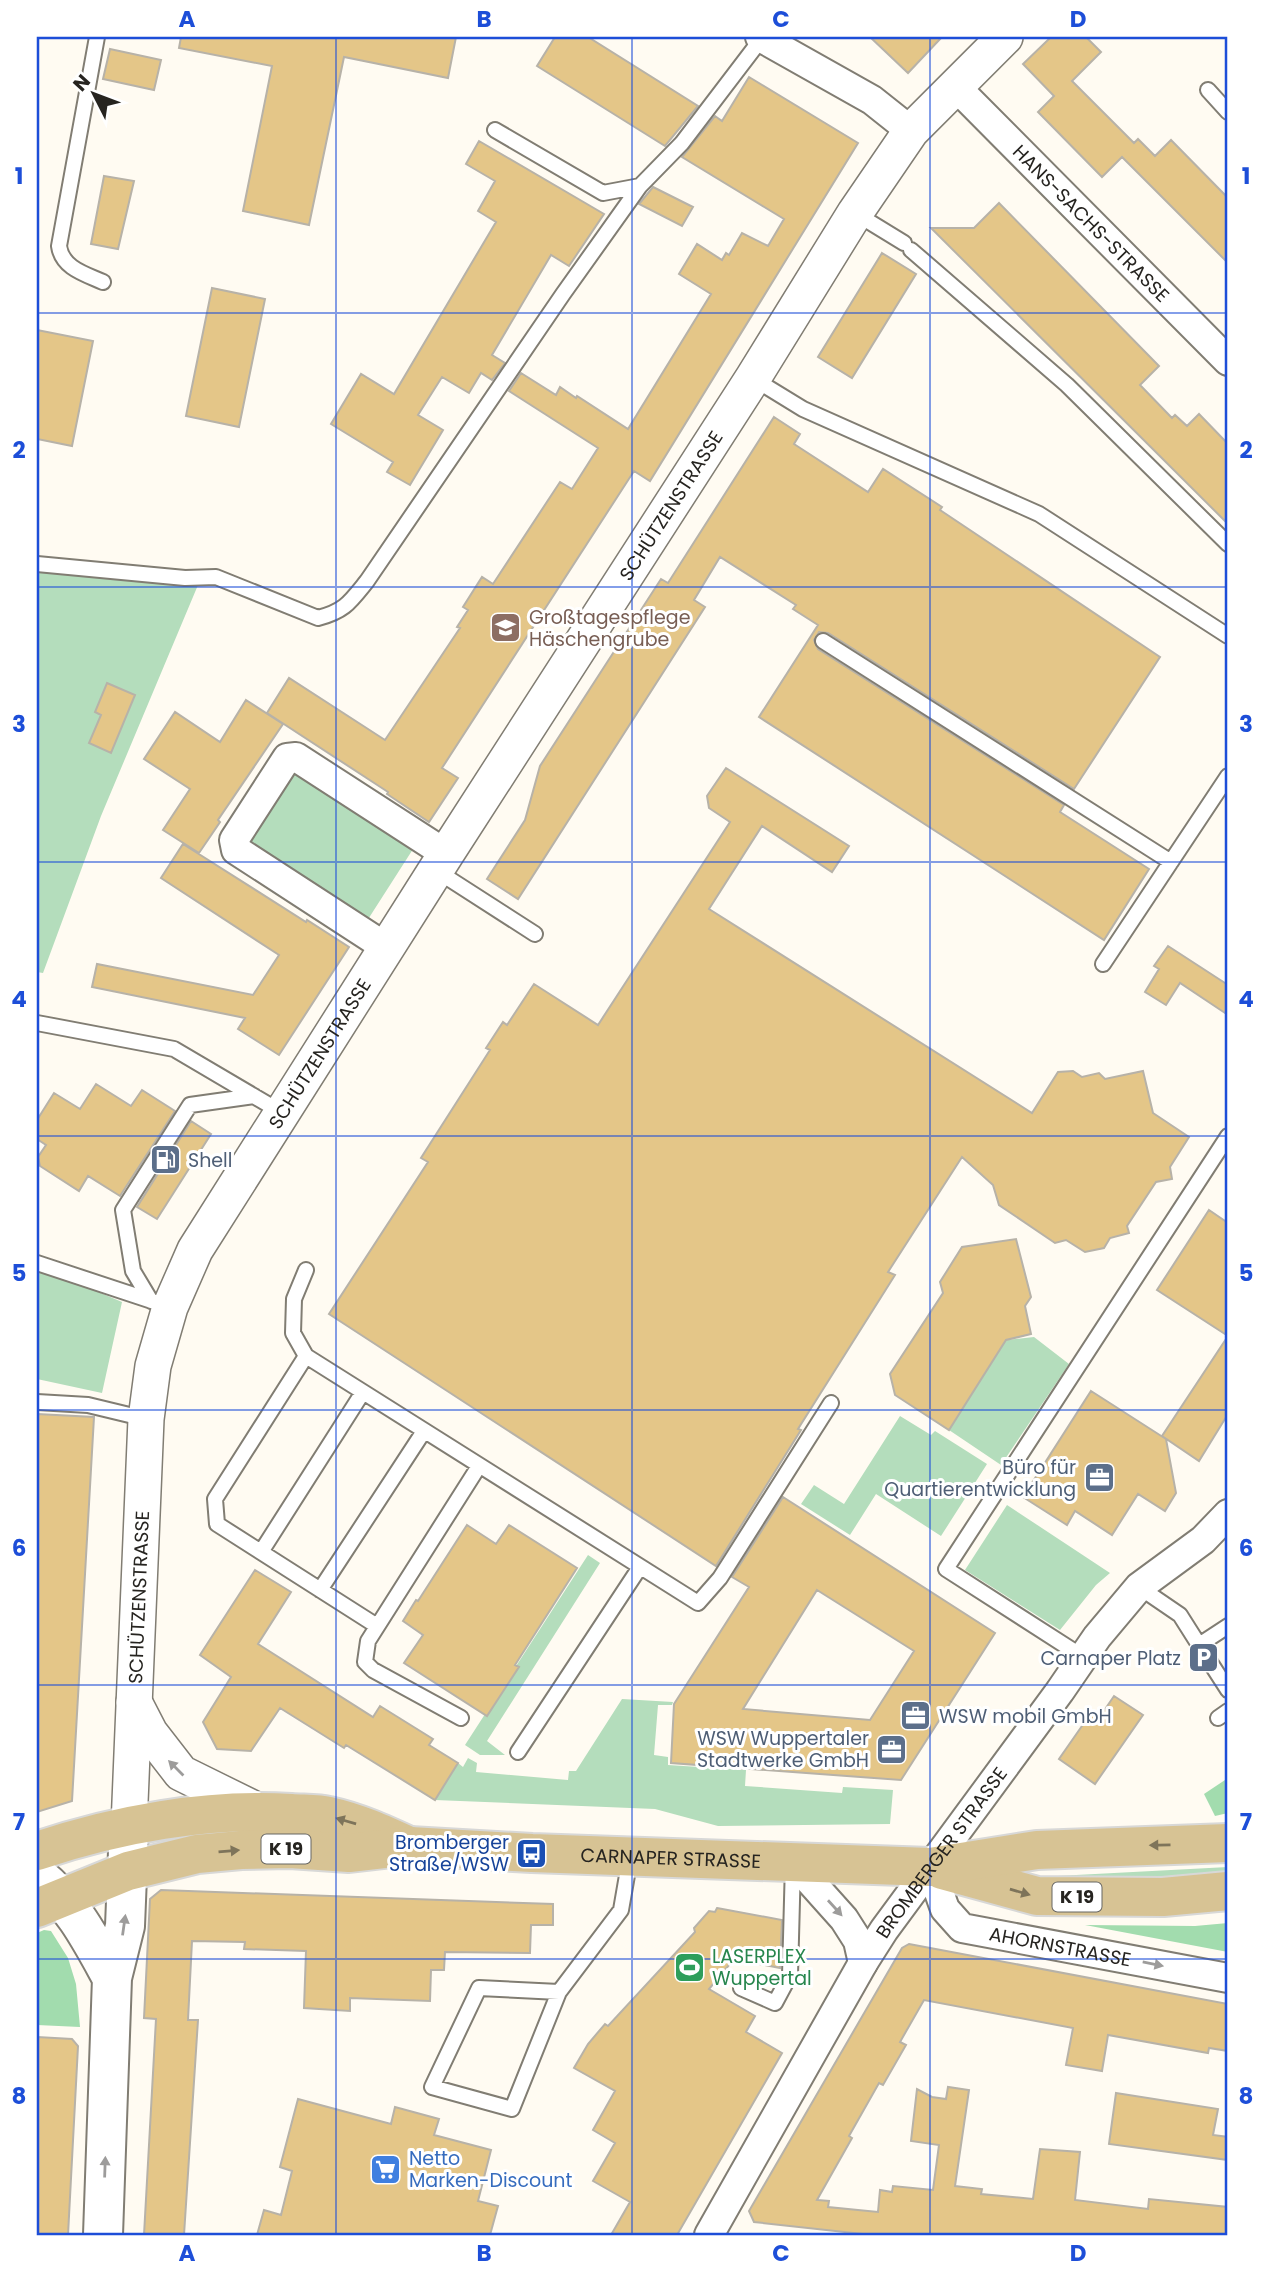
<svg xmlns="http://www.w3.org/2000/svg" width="1265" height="2272" font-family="Poppins,sans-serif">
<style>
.green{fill:#b4ddbc}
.forest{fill:#a2dcae}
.building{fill:#e4c688;stroke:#b7b2a8;stroke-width:2;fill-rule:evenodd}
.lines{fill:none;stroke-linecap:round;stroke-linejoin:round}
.service-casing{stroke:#817d73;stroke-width:18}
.minor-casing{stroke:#817d73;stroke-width:32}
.tertiary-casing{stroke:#817d73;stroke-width:38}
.secondary-casing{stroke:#817d73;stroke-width:42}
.primary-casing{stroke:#d8d8d7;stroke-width:42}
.service{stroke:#fff;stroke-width:14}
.minor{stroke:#fff;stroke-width:28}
.tertiary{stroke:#fff;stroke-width:35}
.secondary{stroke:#fff;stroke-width:38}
.primary{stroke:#d7c394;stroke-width:38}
.oneway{fill:#9d9c9b}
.oneway2{fill:#7e745a}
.grid{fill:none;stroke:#1d4ed8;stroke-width:2;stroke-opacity:0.55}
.labels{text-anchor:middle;stroke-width:6;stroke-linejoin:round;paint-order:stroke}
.shield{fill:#fff;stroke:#676663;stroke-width:2}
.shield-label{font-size:18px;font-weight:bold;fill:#262420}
.street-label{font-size:19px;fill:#262420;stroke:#fff}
.education-label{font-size:19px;fill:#785e54;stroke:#fff;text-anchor:start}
.service-label{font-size:19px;fill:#4e5e75;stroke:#fff;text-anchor:end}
.transit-label{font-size:19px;fill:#164399;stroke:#fff;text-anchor:end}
.leisure-label{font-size:19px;fill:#27864d;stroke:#fff;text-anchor:start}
.shop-label{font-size:19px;fill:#366cbe;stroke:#fff;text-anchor:start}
.neatline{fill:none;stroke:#1d4ed8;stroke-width:2.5}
.grid-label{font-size:23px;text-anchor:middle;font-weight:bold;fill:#1d4ed8}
</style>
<rect width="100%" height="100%" fill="#fffbf2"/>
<path class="green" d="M37,570L198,585L101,816L43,973L37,972Z
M290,770L415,846L365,924L248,847L246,835Z
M37,1266L122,1302L102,1393L37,1379Z
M1034,1337L1069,1364L1001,1465L949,1430L1006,1340Z
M900,1416L931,1435L935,1431L987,1464L941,1536L876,1494L850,1535L801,1504L814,1485L844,1504Z
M1007,1505L1110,1573L1096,1585L1060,1630L965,1570Z
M588,1555L600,1563L487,1741L505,1755H480L465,1745Z
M622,1699L673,1702L672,1705H658L654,1755L668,1757V1765L746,1770L745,1786L842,1793L843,1787L893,1790L890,1824L718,1826L655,1809L435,1800L458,1763L463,1767L468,1758L477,1763L476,1772L568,1780L569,1771H576Z
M1228,1867V1876L1057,1885V1876Z"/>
<path class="forest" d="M1228,1778V1813L1215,1816L1204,1794Z
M1228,1923V1952L1085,1925L1195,1926Z
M44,1930L51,1931L68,1958L76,1984L80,2027L37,2025V1933Z"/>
<path class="building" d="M181,37H456L448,78L344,57L309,225L243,211L272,66L179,48Z
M555,37H588L698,106L665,146L537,66Z
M870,37H942L908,73Z
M1051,37H1086L1101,52L1072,81L1134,143L1138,139L1155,156L1171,140L1228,198V263L1122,157L1102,177L1038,112L1054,96L1023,64Z
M110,49L161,60L154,90L103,79Z
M749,77L858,143L650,481L634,471L442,768L458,778L429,822L387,794L388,792L267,713L289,678L385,740L460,628L457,627L468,610L463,607L482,577L493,584L560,482L572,489L598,448L509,391L521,373L556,395L560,387L576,398L577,396L628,429L711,294L679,274L697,244L722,260L726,253L729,255L742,233L768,246L784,219L682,157L715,116L722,121Z
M479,141L604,214L569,266L551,255L492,355L505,363L492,380L481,373L469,393L442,377L418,415L443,430L410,485L387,472L393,462L331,424L361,374L394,394L496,222L478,211L495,181L466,164Z
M104,176L134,181L118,249L91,244Z
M653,187L693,207L682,226L639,204Z
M999,203L1159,366L1140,385L1172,418L1175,415L1187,426L1199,414L1228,444V524L931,228H974Z
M882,253L916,274L852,378L818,357Z
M212,288L265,299L239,427L186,416Z
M37,330L93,341L72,446L37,439Z
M774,417L800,434L794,444L868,492L883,469L942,507L940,510L1160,657L1074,789L828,633L819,632L814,640L818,649L1064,805L1060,812L1149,869L1104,940L759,717L818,625L793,609L796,605L720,557L694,600L705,607L518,899L487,879L525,820L540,766L661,579L668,583Z
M107,683L135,695L111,753L89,743L101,715L95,712Z
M246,700L283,724L218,820L220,822L199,853L163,830L190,789L144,759L175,712L220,742Z
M726,768L849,846L832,872L762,826L709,909L1032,1113L1058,1072L1073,1071L1082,1077L1099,1073L1105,1079L1143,1071L1153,1113L1189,1137L1170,1167L1172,1179L1156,1182L1127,1226L1129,1233L1110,1238L1104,1248L1085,1252L1066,1240L1055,1243L999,1205L993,1185L962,1157L888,1272L895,1275L798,1429L801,1430L716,1566L329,1314L428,1162L421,1158L490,1050L486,1048L503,1022L507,1025L534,984L598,1025L730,822L709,808L707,796Z
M183,844L306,922L307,920L349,947L279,1055L238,1029L245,1018L92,987L97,964L253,995L279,955L161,878Z
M1168,946L1228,985V1015L1180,983L1166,1005L1145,992L1159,969L1154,966Z
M96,1084L131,1106L142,1090L175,1111L120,1196L88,1176L79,1191L40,1166L38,1157L46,1145L37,1139V1120L54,1093L80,1109Z
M191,1121L211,1134L157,1219L137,1207Z
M1209,1210L1228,1223V1414L1199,1461L1162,1436L1228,1336L1157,1290Z
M1016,1239L1031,1297L1025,1306L1031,1334L1006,1340L949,1430L895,1395L890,1374L943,1293L940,1282L962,1247Z
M1091,1391L1166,1439L1176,1493L1165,1511L1138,1494L1112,1535L1075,1511L1067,1525L1023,1497Z
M37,1414L94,1417L72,1801L37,1812Z
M783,1497L995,1633L901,1780L671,1763L674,1704L749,1587L732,1577ZM817,1590L914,1651L870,1720L743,1709Z
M467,1525L496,1544L509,1525L577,1568L515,1665L519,1667L487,1716L404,1663L423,1635L403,1621L416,1600L418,1601Z
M255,1570L291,1592L258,1644L373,1717L380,1706L433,1739L429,1745L458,1763L435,1800L346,1745L344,1748L280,1708L251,1751L217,1749L203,1722L231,1677L200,1655Z
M1114,1696L1143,1715L1095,1784L1059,1759L1091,1713L1099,1718Z
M161,1890L553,1904V1925H531L530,1953L445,1952L444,1970H431L430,2001L350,1998V2011L304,2008L306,1951L244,1949L245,1942L192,1941L188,2020H198L184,2235H144L156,2019L144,2018L150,1899Z
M717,1908L782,1920L780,1968L734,1959L709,1989L755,2016L746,2032L782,2053L677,2235H611L630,2202L593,2181L615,2143L593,2130L615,2091L574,2068L588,2044L605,2024L608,2026L695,1932L694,1928L709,1911L715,1912Z
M909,1944L1228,2004V2051L1209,2048L1208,2053L1108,2035L1102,2071L1066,2065L1073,2028L924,2000L900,2042L906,2045L883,2085L879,2083L849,2136L852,2138L817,2200L829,2201L828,2207L878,2212L880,2190L892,2192L893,2186L933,2190L939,2145L911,2141L917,2089L932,2097L946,2099L948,2087L969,2090L955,2186L982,2189L981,2194L1033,2199L1040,2149L1080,2152L1075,2200L1148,2209L1149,2199L1228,2207V2235H872L754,2222L749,2211L902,1948Z
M37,2037L72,2039L78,2046L68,2235H37Z
M1116,2093L1218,2109L1213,2135L1228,2137V2160L1109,2144Z
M298,2099L391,2124L395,2107L439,2119L434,2135L491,2150L478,2201L498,2206L490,2235H257L264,2210L281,2215L292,2171L280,2167Z"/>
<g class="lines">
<defs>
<path id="service" d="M97,37L59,246C62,268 85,274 103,282
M1208,90L1228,112
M495,130L603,193L640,186
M855,213L904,243
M911,250L1067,385L1228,544
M754,379L803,409L1039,514L1228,636
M37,564L185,578L216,577L318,618C345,611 350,602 367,581L563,294L640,186L682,143L762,38
M823,641L1171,862
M437,871L535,934
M1103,964L1228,776
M37,1023L174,1049L281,1112
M37,1263L155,1302
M306,1270L294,1299L293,1333L306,1356L698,1603L720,1578L831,1403
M151,1301L133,1271L123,1210L190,1105L254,1096
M306,1356L215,1499L217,1524L377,1626
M37,1402L88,1405L146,1419
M261,1552L363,1392
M1139,1587L1180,1615L1199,1645L1228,1626
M320,1590L424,1431
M1199,1645L1228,1690
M1083,1657L946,1569L1228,1136
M461,1718L373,1670L365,1662L368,1641L479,1466
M1218,1718L1228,1711
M518,1752L640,1567
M741,1988L775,2003L790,1975L793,1863
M559,1992L479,1988L432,2087L512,2109L559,1992L621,1910L630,1858"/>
<g id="minor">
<path d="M760,37L872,100L911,131"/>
<path id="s1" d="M956,87L1228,361"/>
<path d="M387,948L236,850L234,840L287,758L296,757L446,854"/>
<path d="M793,1862L844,1919L858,1941L863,1963"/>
<path id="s2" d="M930,1867L945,1909L962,1928L1228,1978"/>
<path id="s3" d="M709,2235L863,1963L884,1930L1060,1691L1097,1637L1139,1587L1203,1540L1228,1514"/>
</g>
<g id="tertiary">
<path d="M134,1702L150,1733L181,1773L258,1811"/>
<path id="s4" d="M129,1826L146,1419L153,1366L170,1307L195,1250L446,854L753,378L855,213L911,131L1005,37"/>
</g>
<path id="secondary" d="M37,1875C73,1904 90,1938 112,1978
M103,2235L112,1978L125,1926L129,1826"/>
<g id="primary">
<path d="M37,1851C117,1824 207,1808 291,1813C303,1814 317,1813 329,1816C357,1822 383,1834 409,1846"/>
<path d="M942,1870L1037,1896L1163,1897L1228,1891"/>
<path id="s5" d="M37,1908L128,1871L197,1854L241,1850L290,1849L349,1853L410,1846L532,1853L930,1867L1037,1850L1228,1843"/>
</g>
</defs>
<use href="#service" class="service-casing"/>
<use href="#minor" class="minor-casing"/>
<use href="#tertiary" class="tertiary-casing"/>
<use href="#secondary" class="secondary-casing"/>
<use href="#primary" class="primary-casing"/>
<use href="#service" class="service"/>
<use href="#minor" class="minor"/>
<use href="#tertiary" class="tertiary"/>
<use href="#secondary" class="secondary"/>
<use href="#primary" class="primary"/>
</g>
<defs><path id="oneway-solid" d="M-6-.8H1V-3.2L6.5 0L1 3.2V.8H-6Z" transform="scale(1.75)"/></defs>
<g class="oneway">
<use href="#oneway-solid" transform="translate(176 1768) rotate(-135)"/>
<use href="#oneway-solid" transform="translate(835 1908) rotate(48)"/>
<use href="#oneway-solid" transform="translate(124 1925) rotate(-82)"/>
<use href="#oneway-solid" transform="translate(1153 1964) rotate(11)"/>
<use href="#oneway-solid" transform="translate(105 2167) rotate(-88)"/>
</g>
<g class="oneway2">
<use href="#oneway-solid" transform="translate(346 1821) rotate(-164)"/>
<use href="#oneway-solid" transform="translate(1160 1845) rotate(179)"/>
<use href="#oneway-solid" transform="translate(229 1851) rotate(-5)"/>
<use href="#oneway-solid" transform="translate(1020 1892) rotate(16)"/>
</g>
<path class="grid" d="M336,37V2235M632,37V2235M930,37V2235M37,313H1228M37,587H1228M37,862H1228M37,1136H1228M37,1410H1228M37,1685H1228M37,1959H1228"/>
<defs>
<symbol id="school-square" viewBox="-11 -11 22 22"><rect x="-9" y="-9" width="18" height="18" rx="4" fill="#8d6e63" stroke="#fff"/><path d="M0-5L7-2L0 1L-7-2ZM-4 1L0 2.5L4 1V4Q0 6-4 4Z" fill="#fff"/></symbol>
<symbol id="fuel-square" viewBox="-11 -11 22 22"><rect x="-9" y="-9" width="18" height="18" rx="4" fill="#5c6f8a" stroke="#fff"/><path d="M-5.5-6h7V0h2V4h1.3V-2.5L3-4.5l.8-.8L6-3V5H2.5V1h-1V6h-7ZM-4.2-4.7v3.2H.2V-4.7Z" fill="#fff"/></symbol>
<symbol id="office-square" viewBox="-11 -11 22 22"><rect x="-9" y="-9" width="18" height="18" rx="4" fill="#5c6f8a" stroke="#fff"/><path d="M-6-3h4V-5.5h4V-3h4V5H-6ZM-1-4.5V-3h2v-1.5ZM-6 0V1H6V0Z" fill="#fff"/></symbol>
<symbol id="parking-square" viewBox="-11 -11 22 22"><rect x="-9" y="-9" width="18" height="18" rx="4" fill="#5c6f8a" stroke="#fff"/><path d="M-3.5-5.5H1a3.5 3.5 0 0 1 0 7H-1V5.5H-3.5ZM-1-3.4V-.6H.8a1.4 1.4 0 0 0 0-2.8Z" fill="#fff"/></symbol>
<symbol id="bus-square" viewBox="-11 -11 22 22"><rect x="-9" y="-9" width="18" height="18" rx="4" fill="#1a4fb4" stroke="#fff"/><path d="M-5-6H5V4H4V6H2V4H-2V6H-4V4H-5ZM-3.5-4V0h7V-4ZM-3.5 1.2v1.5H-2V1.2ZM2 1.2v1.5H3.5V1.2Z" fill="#fff"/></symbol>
<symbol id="stadium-square" viewBox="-11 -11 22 22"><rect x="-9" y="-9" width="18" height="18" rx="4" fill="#2e9e5b" stroke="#fff"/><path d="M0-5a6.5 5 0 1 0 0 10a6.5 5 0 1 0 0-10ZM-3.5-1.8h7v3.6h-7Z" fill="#fff"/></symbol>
<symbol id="supermarket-square" viewBox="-11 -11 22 22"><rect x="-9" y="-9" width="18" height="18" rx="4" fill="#3f7fe0" stroke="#fff"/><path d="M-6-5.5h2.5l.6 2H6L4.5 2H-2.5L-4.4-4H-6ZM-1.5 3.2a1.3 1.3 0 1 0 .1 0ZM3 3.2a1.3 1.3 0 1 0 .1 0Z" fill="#fff"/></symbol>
</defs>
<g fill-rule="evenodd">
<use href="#school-square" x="488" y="610" width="35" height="35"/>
<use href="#fuel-square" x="148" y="1142" width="35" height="35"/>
<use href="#office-square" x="1082" y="1460" width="35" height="35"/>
<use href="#parking-square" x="1186" y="1640" width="35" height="35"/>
<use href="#office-square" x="898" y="1698" width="35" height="35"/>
<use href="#office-square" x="874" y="1732" width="35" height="35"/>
<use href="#bus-square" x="514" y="1836" width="35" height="35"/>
<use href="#stadium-square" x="672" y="1950" width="35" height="35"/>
<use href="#supermarket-square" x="368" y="2152" width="35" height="35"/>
</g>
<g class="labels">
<g class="shield">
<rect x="261.5" y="1834.5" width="49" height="29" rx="5"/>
<rect x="1052.5" y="1882.5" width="49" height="29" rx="5"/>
</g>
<g class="shield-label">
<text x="286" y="1855">K 19</text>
<text x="1077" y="1903">K 19</text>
</g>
<g class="street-label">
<text dy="7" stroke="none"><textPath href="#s1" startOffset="192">HANS-SACHS-STRASSE</textPath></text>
<text dy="7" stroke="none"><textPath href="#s4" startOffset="1468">SCHÜTZENSTRASSE</textPath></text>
<text dy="7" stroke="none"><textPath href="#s4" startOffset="817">SCHÜTZENSTRASSE</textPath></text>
<text dy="7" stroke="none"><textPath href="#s4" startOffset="229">SCHÜTZENSTRASSE</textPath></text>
<text dy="7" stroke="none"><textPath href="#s3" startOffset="448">BROMBERGER STRASSE</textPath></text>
<text dy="7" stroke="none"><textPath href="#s5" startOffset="644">CARNAPER STRASSE</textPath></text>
<text dy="7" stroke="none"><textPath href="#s2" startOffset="170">AHORNSTRASSE</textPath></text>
</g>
<g class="education-label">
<text x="529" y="624">Großtagespflege<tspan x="529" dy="22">Häschengrube</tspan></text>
</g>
<g class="service-label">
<text x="188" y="1167" text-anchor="start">Shell</text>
<text x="1076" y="1474">Büro für<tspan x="1076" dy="22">Quartierentwicklung</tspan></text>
<text x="1181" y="1665">Carnaper Platz</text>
<text x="939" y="1723" text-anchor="start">WSW mobil GmbH</text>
<text x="869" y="1745">WSW Wuppertaler<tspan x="869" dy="22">Stadtwerke GmbH</tspan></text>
</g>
<g class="transit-label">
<text x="509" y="1849">Bromberger<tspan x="509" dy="22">Straße/WSW</tspan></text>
</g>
<g class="leisure-label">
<text x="712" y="1963">LASERPLEX<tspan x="712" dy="22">Wuppertal</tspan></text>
</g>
<g class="shop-label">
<text x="409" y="2165">Netto<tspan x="409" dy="22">Marken-Discount</tspan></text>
</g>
</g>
<rect width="1265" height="2272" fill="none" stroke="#ffffff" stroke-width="77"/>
<g transform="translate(94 94) rotate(312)" stroke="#ffffff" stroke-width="5" paint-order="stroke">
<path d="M0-5L12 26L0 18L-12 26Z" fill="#262420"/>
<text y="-10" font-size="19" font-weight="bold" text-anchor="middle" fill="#262420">N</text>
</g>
<rect x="38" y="38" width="1188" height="2196" class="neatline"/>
<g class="grid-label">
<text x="187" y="27">A</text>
<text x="484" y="27">B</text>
<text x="781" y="27">C</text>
<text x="1078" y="27">D</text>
<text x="19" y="184">1</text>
<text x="1246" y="184">1</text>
<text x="19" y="458">2</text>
<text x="1246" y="458">2</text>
<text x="19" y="732">3</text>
<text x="1246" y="732">3</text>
<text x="19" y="1007">4</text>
<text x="1246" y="1007">4</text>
<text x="19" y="1281">5</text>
<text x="1246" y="1281">5</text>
<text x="19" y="1556">6</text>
<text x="1246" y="1556">6</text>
<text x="19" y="1830">7</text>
<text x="1246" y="1830">7</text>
<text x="19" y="2104">8</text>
<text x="1246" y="2104">8</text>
<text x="187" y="2261">A</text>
<text x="484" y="2261">B</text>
<text x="781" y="2261">C</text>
<text x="1078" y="2261">D</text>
</g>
</svg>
